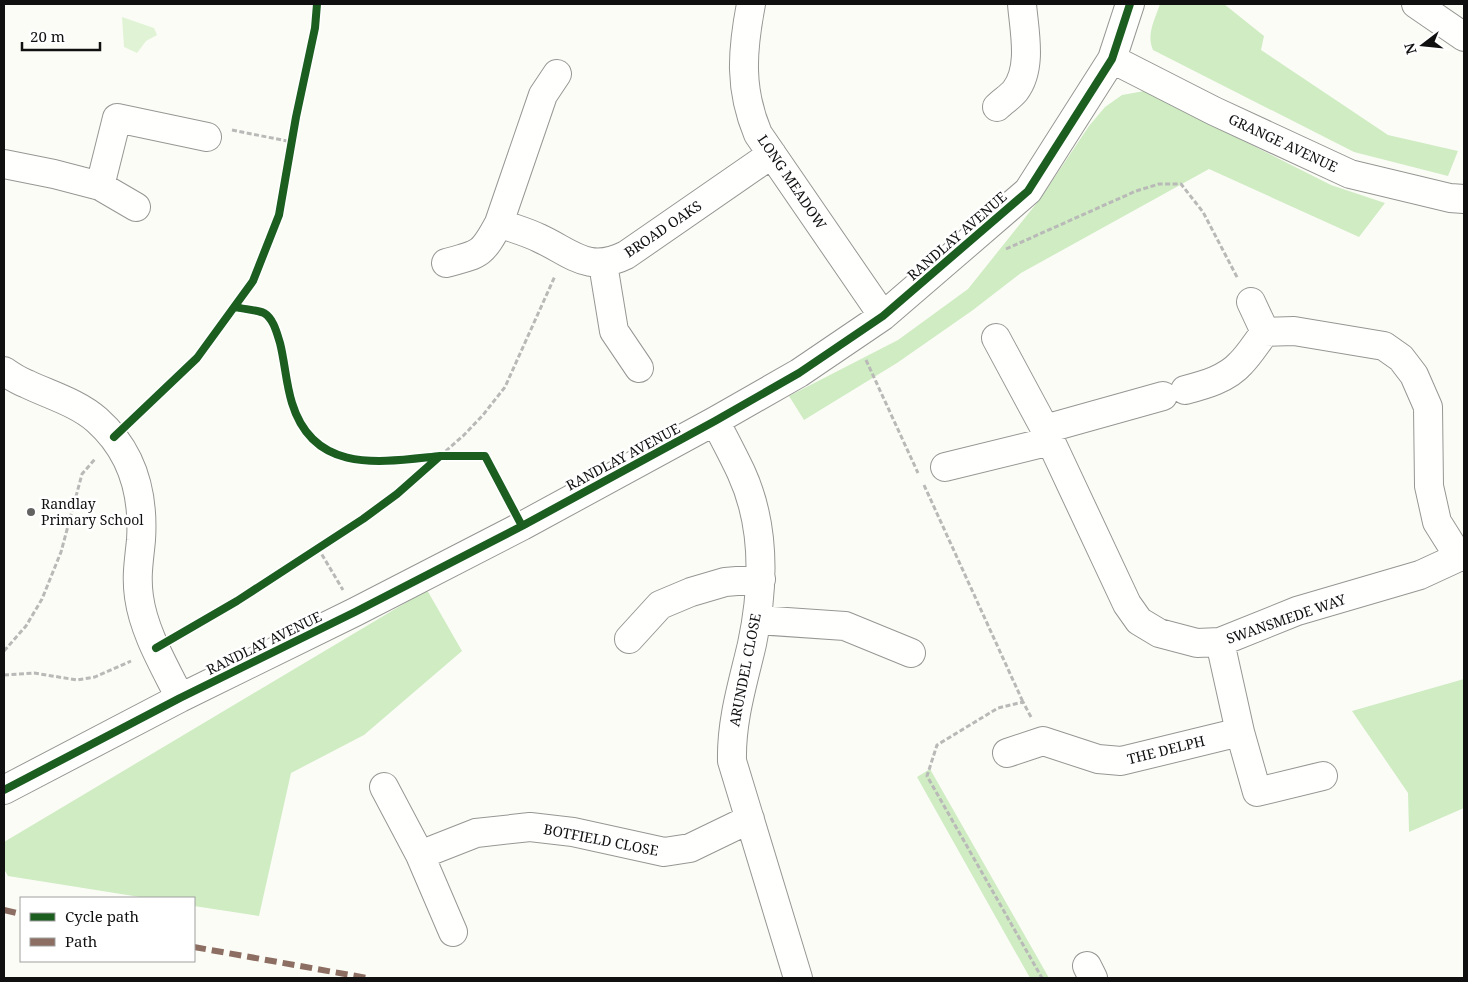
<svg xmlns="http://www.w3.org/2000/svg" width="1468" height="982" font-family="'Noto Serif',serif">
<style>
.green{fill:#e0f4d5}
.forest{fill:#cfecc3}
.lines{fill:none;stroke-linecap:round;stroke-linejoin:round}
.minor-casing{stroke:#969694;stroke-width:30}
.path{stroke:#b9b9b8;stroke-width:3;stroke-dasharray:5 2.5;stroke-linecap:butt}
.minor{stroke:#fffffe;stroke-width:28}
.quiet{stroke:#8d6e63;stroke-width:6;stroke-dasharray:12 6;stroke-linecap:butt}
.cycleway-casing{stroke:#fff;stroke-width:11}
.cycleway{stroke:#1b5e20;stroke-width:8}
.poi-dot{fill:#636361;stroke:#fff;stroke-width:2}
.labels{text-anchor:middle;stroke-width:5;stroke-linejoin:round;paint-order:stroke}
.street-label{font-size:14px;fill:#101010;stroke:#fff}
.poi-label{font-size:14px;fill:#101010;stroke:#fff;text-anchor:start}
</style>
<rect width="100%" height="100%" fill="#fcfcf7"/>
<path class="green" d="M122,17L154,28L157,35L146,41L137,53L124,47Z"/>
<path class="forest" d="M1160,4H1224L1264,36L1261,50L1388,135L1458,151L1448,176L1354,152L1153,50C1146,35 1155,19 1160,4Z
M1144,91L1331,185L1385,203L1359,237L1209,169L1021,273L973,310L897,363L804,420L789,396L898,340L968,289L1040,199L1089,126L1105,107L1122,95Z
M427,590L462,651L364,735L291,773L259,916L194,906V898H146L8,876L4,869V842Z
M1464,679V808L1409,832L1408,793L1352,711Z
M930,769L1049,978H1030L917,777Z"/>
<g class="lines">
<defs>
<path id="minor" d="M751,4C742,51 739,89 758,134L883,316
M1416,4L1464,37
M1112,59L1214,111L1350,174L1450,198L1464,199
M557,74L543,95L499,223C512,228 527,232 539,238C572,253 588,274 626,255L772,154
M997,107C1003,101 1010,97 1015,91C1033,68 1024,30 1022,4
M4,164L54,174L100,186L136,207
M100,186L117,118L207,137
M446,263C480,254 482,255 499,223
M603,264L614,331L639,368
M1251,302L1265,332L1294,331L1384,346L1401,358L1414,375L1428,407L1429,486L1437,522L1459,557
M996,338L1045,429L1127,604L1139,621L1159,633L1197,643L1220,642L1297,611L1420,575L1459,557H1464
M4,371C11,376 19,381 27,384C50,395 78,403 97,420C133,452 144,494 141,540C139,561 136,576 139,597C144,633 165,667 180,698
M1185,390C1204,385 1227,379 1241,363C1250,354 1257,342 1265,332
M715,421C724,438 733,455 741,472C766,526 764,587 752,644C743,683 731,720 732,761L798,978
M1045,429L1163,396
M945,467L1051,441
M757,620L845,626L911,653
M629,639L660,605L691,592L725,582L761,579
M1220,642L1240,732L1257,792L1323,776
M1007,753L1043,741L1098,759L1121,761L1240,732
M384,787L420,855
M4,790L180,698L355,612L522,526L715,421L799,373L883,316L1028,191L1112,59L1130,4
M453,932L420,855L476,833L530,827L573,832L664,852L690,848L750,819
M1087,966L1093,978"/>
</defs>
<use href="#minor" class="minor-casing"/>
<path class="path" d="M232,130L292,142
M1006,249L1136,191L1159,184H1181L1203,212L1238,279
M866,360L918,473
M440,456L463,436L483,415L505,387L555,276
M924,485L1023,702
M318,548L343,590
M4,651L26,626L42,599L61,552L82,474L95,459
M4,675L34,673L77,680L95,677L131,661
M1031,717L1023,702L998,708L937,745L927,776L1042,978"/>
<use href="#minor" class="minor"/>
<path class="quiet" d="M4,910L21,914
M194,947L367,978"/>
<defs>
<path id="cycleway" d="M114,437L197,358L253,281L279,215L296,117L315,28L317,4
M440,456H485L522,526
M156,648L237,601L363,519L397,494L440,456C382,462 314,475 292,403C286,384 285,363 280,343C277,334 274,319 264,313C258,310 242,309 235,307
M4,790L180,698L355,612L522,526L715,421L799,373L883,316L1028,191L1112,59L1130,4"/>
</defs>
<use href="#cycleway" class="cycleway-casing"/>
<use href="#cycleway" class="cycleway"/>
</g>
<circle class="poi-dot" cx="31" cy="512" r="5"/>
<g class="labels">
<g class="street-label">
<text transform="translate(1283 143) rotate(25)" y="5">GRANGE AVENUE</text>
<text transform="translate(792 182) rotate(56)" y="5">LONG MEADOW</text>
<text transform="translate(663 229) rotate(-34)" y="5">BROAD OAKS</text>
<text transform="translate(957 236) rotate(-41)" y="5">RANDLAY AVENUE</text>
<text transform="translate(623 457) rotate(-28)" y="5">RANDLAY AVENUE</text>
<text transform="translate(1286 619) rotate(-19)" y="5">SWANSMEDE WAY</text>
<text transform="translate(264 643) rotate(-26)" y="5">RANDLAY AVENUE</text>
<text transform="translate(745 670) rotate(-79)" y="5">ARUNDEL CLOSE</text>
<text transform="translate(1166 750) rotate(-14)" y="5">THE DELPH</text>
<text transform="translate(601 840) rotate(11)" y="5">BOTFIELD CLOSE</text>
</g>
<g class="poi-label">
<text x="41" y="509">Randlay<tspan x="41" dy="16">Primary School</tspan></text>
</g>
</g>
<rect width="1468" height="982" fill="none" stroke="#101010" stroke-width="10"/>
<rect x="20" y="897" width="175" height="65" fill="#ffffff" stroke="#9f9f9f"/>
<rect x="30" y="913" width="25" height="8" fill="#1b5e20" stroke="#9f9f9f"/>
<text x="65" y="922" font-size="15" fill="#101010">Cycle path</text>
<rect x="30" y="938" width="25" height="8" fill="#8d6e63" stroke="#9f9f9f"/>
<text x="65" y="947" font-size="15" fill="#101010">Path</text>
<g transform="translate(1423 45) rotate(254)" stroke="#ffffff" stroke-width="4" paint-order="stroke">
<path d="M0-4L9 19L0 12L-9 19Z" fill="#101010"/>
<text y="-8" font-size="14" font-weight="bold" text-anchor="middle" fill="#101010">N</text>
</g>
<path d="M22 42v8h78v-8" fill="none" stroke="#101010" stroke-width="2.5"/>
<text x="30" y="42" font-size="15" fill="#101010" stroke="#ffffff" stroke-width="4" paint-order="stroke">20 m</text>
</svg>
